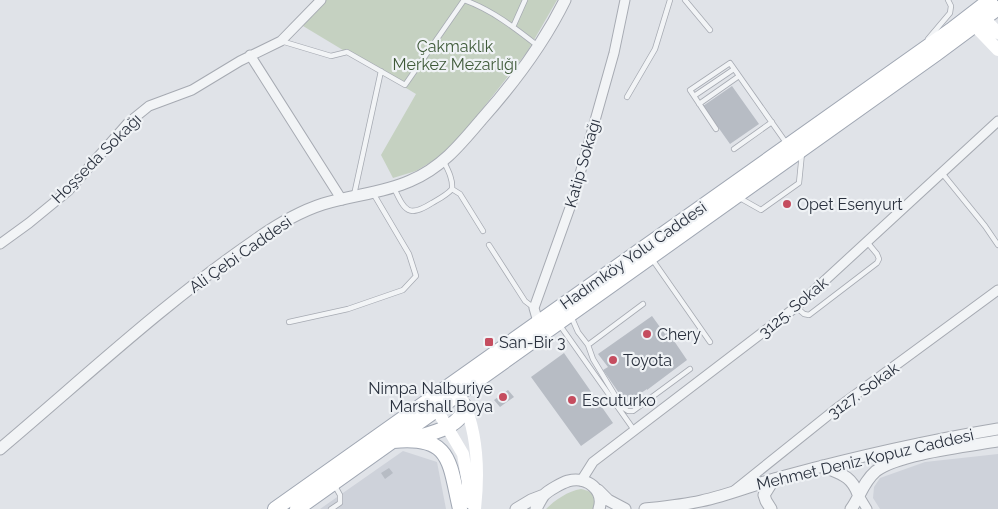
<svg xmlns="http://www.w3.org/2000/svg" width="998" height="509" font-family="Raleway,sans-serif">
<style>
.built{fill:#ced2da}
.green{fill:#c5d1c1}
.building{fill:#b7bcc4}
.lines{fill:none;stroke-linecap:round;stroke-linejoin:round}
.service-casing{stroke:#a6aab2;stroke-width:6}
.minor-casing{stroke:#a6aab2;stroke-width:11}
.tertiary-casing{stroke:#a6aab2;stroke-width:13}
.primary-casing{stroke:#a0a7b3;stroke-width:16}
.service{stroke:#f2f4f6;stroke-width:4.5}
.minor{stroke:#f2f4f6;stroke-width:9}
.tertiary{stroke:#f2f4f6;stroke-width:11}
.secondary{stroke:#fff;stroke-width:12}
.primary{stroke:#fff;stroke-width:14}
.poi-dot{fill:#c54d5f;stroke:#eff2f5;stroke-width:2}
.labels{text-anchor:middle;stroke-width:4.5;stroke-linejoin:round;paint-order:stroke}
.park-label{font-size:16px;fill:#3e5938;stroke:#eff2f5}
.street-label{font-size:16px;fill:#2a313e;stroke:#eff2f5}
.poi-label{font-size:16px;fill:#2a313e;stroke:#eff2f5;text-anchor:start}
</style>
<rect width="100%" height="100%" fill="#e0e3e8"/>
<path class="built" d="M403,451L437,462L446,509H320Z
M998,454V509H880L873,498L874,487L880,478L925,462Z"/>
<path class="green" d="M326,0H557L527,52L462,135L436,159L416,171L393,178L381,155L416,94L303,26L307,20Z
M581,489C595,492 595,496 597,509H546C555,500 568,491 581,489Z"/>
<path class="building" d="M732,86L759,124L730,144L703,106Z
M652,316L665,334L668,332L687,360L647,390V389L626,403L603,370L608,367L598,354Z
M564,353L613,423L581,446L531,377Z
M508,390L514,397L500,407L494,400Z
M389,468L393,473L385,479L381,473Z"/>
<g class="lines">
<defs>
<path id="service" d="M464,0C492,10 515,28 538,46
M685,0L710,30
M513,27L525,0
M928,39L950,13L951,6L948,0
M281,41L331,56L347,52L405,85L464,0
M694,96L734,69
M627,97L655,49L670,0
M699,104L739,76
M716,129L690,90L730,63L787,144
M734,149L772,122
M942,173L985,226L998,245
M394,188C405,211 408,218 432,203C439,199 447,195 452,189C453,179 448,170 444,162
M452,189L460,194L483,231
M354,195L381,71
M738,197L761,210L799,183L802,153
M489,245L525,301L534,308
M652,259L710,342
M796,307L804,314L809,315L877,263L879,259L877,254L867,242
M571,316L578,332L588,345L593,359L622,407L628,411H633L690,369
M289,322L348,309L403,290L416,276L409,254L373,193
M559,324L634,430
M588,345L643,304
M331,509L340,503V495L335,486"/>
<path id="minor" d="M250,55L342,200
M0,244L29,223L68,191L128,123L149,106L192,90L240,61L281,41L321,0
M538,322L534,308L572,202L614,53L625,0
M581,481L593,462L796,307L998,121
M735,490L836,409L998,290
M858,494L867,509"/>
<path id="tertiary" d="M0,449C83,379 164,303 254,241C275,226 298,212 323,204C352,195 383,193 410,181C441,168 460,145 481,120C514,83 543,45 565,0
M822,466C840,474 851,475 858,494
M598,490L608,500L625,509
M516,509L531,500L544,495
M536,509C538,505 541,499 544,495C549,490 562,483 568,481C587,476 605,490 599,509
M645,509C663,507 683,505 701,501C730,495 757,483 785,476C856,457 926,441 998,429
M771,509L766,501L764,495L774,479
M851,509C860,497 863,482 876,471C898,454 969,446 998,441"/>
<path id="primary" d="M411,439C428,434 462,428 465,406
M393,441C452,435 449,462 460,509
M275,509L951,30L990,0
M297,509L936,54L998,8"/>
</defs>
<use href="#service" class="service-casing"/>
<use href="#minor" class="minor-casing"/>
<use href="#tertiary" class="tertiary-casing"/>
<use href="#primary" class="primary-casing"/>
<use href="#service" class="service"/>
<use href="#minor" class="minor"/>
<use href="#tertiary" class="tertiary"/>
<path class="secondary" d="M985,19L998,33
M975,26L998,50
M463,401C478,434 479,473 475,509
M437,410L463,454L468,483V502"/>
<use href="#primary" class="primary"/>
</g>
<g class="poi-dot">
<circle cx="787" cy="204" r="5"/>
<circle cx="647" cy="334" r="5"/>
<rect x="484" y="337" width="10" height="10" rx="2.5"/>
<circle cx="613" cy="360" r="5"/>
<circle cx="503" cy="397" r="5"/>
<circle cx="572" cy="400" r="5"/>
</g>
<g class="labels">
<g class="park-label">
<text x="455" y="52">Çakmaklık<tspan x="455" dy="18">Merkez Mezarlığı</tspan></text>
</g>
<g class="street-label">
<text transform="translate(96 158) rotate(-45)" y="6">Hoşseda Sokağı</text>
<text transform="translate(582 163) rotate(-74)" y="6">Katip Sokağı</text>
<text transform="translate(240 254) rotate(-35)" y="6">Ali Çebi Caddesi</text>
<text transform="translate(633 255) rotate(-35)" y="6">Hadımköy Yolu Caddesi</text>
<text transform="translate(793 307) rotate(-40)" y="6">3125. Sokak</text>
<text transform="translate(863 390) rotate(-36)" y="6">3127. Sokak</text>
<text transform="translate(865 459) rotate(-13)" y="6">Mehmet Deniz Kopuz Caddesi</text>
</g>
<g class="poi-label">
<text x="797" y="210">Opet Esenyurt</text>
<text x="657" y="340">Chery</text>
<text x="499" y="348">San-Bir 3</text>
<text x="623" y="366">Toyota</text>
<text x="493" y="394" text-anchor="end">Nimpa Nalburiye<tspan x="493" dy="18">Marshall Boya</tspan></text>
<text x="582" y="406">Escuturko</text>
</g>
</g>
</svg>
